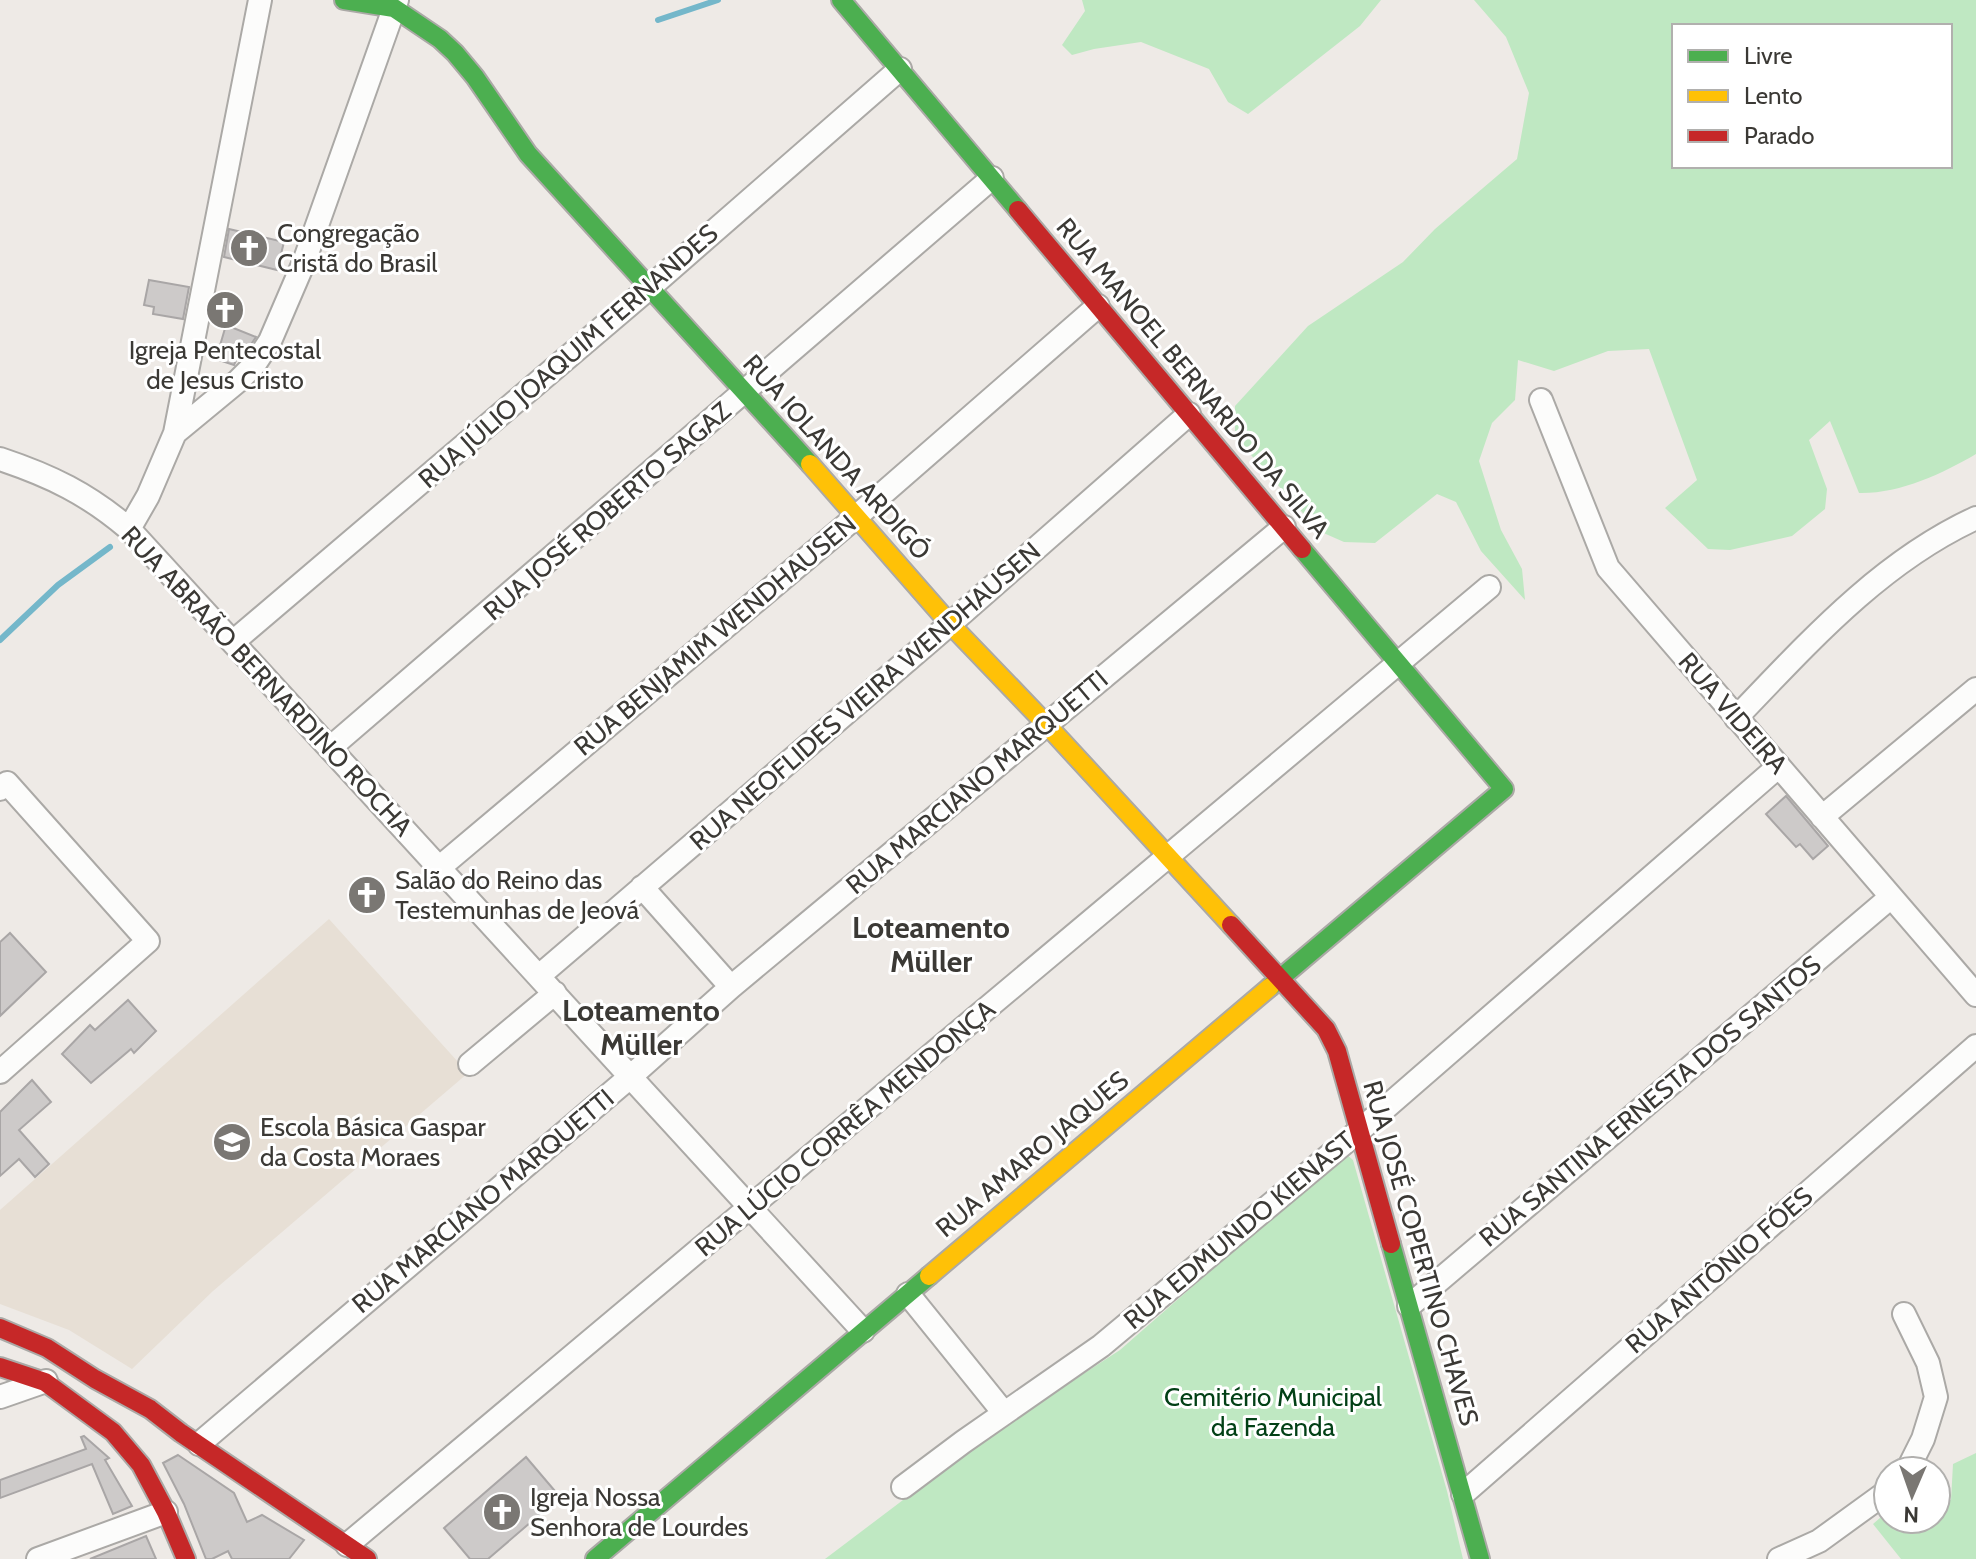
<svg xmlns="http://www.w3.org/2000/svg" width="1976" height="1559" font-family="Cabin,sans-serif">
<style>
.built{fill:#e7dfd5}
.green{fill:#bfe8c2;fill-rule:evenodd}
.lines{fill:none;stroke-linecap:round;stroke-linejoin:round}
.stream{stroke:#74b7ca;stroke-width:6}
.building{fill:#cdcac9;stroke:#a9a6a6;stroke-width:2}
.street-casing{stroke:#aba9a6;stroke-width:26}
.fast-casing{stroke:#aba9a6;stroke-width:22}
.slow-casing{stroke:#aba9a6;stroke-width:22}
.jam-casing{stroke:#aba9a6;stroke-width:22}
.street{stroke:#fcfcfb;stroke-width:22}
.fast{stroke:#4caf50;stroke-width:18}
.slow{stroke:#ffc107;stroke-width:18}
.jam{stroke:#c62828;stroke-width:18}
.labels{text-anchor:middle;stroke-width:6;stroke-linejoin:round;paint-order:stroke}
.poi-label{font-size:26px;fill:#3b3935;stroke:#fff;text-anchor:start}
.street-label{font-size:26px;fill:#3b3935;stroke:#fff}
.park-label{font-size:26px;fill:#024016;stroke:#fff}
.quarter-label{font-size:30px;font-weight:bold;fill:#3b3935;stroke:#fff}
</style>
<rect width="100%" height="100%" fill="#eeeae6"/>
<path class="built" d="M329,919L468,1073L213,1291L132,1369L69,1330L0,1304V1210Z"/>
<path class="green" d="M1082,0H1381L1360,26L1248,114L1228,102L1209,69L1141,42L1094,49L1072,55L1062,45L1085,11Z
M1474,0H1976V454C1942,474 1899,494 1859,493L1830,421L1809,440L1827,489L1825,509L1792,536L1730,550L1708,549L1665,508L1697,480L1649,349L1608,351L1554,371L1518,360L1515,400L1492,423L1479,461L1501,530L1522,569L1525,600L1481,551L1456,502L1437,494L1375,543L1344,542L1319,531L1235,437V406L1308,326L1403,262L1435,229L1517,159L1529,93L1506,37ZM1950,26V166H1674V26Z
M1345,1153L1353,1160L1447,1491L1463,1559H825L989,1435L1120,1350Z
M1976,1453V1559H1901L1873,1524L1888,1511V1519H1936V1497L1951,1500L1953,1464Z"/>
<g class="lines">
<path class="stream" d="M658,20L718,0
M0,640L58,585L110,547"/>
</g>
<path class="building" d="M229,229L284,242L277,270L224,257Z
M149,280L189,287L183,319L153,314L154,307L144,305Z
M216,295L240,299L235,325L211,320Z
M226,325L256,337L243,356H238L234,365L216,359Z
M1786,796L1828,846L1813,859L1800,844L1796,847L1766,814Z
M10,933L46,972L0,1016V942Z
M128,1000L156,1031L134,1053L131,1049L91,1083L62,1054L90,1025L95,1030Z
M32,1080L51,1102L19,1130L49,1164L35,1177L19,1159L0,1176V1112Z
M84,1436L109,1458L105,1460L132,1506L113,1514L92,1464L0,1498V1480L86,1449L81,1437Z
M178,1455L234,1493L247,1522L262,1515L304,1540L289,1559H232L228,1551L212,1559H206L184,1504L163,1463Z
M526,1457L560,1497L488,1559H470L444,1528Z
M146,1536L156,1559H90Z"/>
<g class="lines">
<defs>
<path id="street" d="M1541,400L1608,568L1976,995
M175,433L238,381L254,365L270,341L304,262L397,0
M0,459C51,476 88,494 129,529L863,1331
M129,529L148,496L175,433L260,0
M233,642L649,288L900,69
M1736,718C1808,643 1880,562 1976,518
M330,748L992,178
M0,789L7,783L148,941L0,1072
M1822,817L1976,689
M440,867L857,516L1098,306
M642,887L731,987
M539,976L950,624L1189,414
M470,1064L555,993
M908,1294L1004,1413
M1409,1306L1891,897
M1904,1314L1928,1363L1936,1397L1923,1439L1907,1471
M0,1397L46,1381
M199,1444L630,1077L731,987L1284,527
M903,1487L963,1442L1101,1346L1360,1130L1779,766
M1463,1494L1976,1046
M347,1545L1489,587
M38,1559L166,1512
M1779,1559L1819,1541L1888,1491"/>
<path id="fast" d="M344,0L394,8L440,39L455,53L475,77L528,154L810,464
M841,0L1018,210
M1270,987L1504,789L1302,549
M1391,1244L1480,1559
M595,1559L929,1276"/>
<path id="slow" d="M810,464L950,624L1046,724L1231,925
M929,1276L1270,987"/>
<path id="jam" d="M1018,210L1302,549
M1231,925L1326,1029L1337,1051L1391,1244
M0,1328L47,1348L95,1379L150,1409L181,1433L367,1559
M0,1367L45,1382L113,1432L141,1465L166,1512L186,1559"/>
</defs>
<use href="#street" class="street-casing"/>
<use href="#fast" class="fast-casing"/>
<use href="#slow" class="slow-casing"/>
<use href="#jam" class="jam-casing"/>
<use href="#street" class="street"/>
<use href="#fast" class="fast"/>
<use href="#slow" class="slow"/>
<use href="#jam" class="jam"/>
</g>
<defs>
<symbol id="church-disc" viewBox="-11 -11 22 22"><circle r="9.5" fill="#7a7773" stroke="#fff"/><path d="M-1.2-6h2.4v3.5h3.3v2.4h-3.3V6h-2.4V-.1h-3.3v-2.4h3.3Z" fill="#fff"/></symbol>
<symbol id="school-disc" viewBox="-11 -11 22 22"><circle r="9.5" fill="#7a7773" stroke="#fff"/><path d="M0-5L7-2L0 1L-7-2ZM-4 1L0 2.5L4 1V4Q0 6-4 4Z" fill="#fff"/></symbol>
</defs>
<g fill-rule="evenodd">
<use href="#church-disc" x="227" y="226" width="44" height="44"/>
<use href="#church-disc" x="203" y="288" width="44" height="44"/>
<use href="#church-disc" x="345" y="873" width="44" height="44"/>
<use href="#school-disc" x="210" y="1120" width="44" height="44"/>
<use href="#church-disc" x="480" y="1490" width="44" height="44"/>
</g>
<g class="labels">
<g class="poi-label">
<text x="277" y="242">Congregação<tspan x="277" dy="30">Cristã do Brasil</tspan></text>
<text x="225" y="359" text-anchor="middle">Igreja Pentecostal<tspan x="225" dy="30">de Jesus Cristo</tspan></text>
<text x="395" y="889">Salão do Reino das<tspan x="395" dy="30">Testemunhas de Jeová</tspan></text>
<text x="260" y="1136">Escola Básica Gaspar<tspan x="260" dy="30">da Costa Moraes</tspan></text>
<text x="530" y="1506">Igreja Nossa<tspan x="530" dy="30">Senhora de Lourdes</tspan></text>
</g>
<g class="street-label">
<text transform="translate(568 356) rotate(-41)" y="9">RUA JÚLIO JOAQUIM FERNANDES</text>
<text transform="translate(1193 378) rotate(50)" y="9">RUA MANOEL BERNARDO DA SILVA</text>
<text transform="translate(837 457) rotate(48)" y="9">RUA IOLANDA ARDIGÓ</text>
<text transform="translate(607 511) rotate(-41)" y="9">RUA JOSÉ ROBERTO SAGAZ</text>
<text transform="translate(715 635) rotate(-40)" y="9">RUA BENJAMIM WENDHAUSEN</text>
<text transform="translate(267 681) rotate(47)" y="9">RUA ABRAÃO BERNARDINO ROCHA</text>
<text transform="translate(865 696) rotate(-41)" y="9">RUA NEOFLIDES VIEIRA WENDHAUSEN</text>
<text transform="translate(1733 713) rotate(49)" y="9">RUA VIDEIRA</text>
<text transform="translate(977 782) rotate(-40)" y="9">RUA MARCIANO MARQUETTI</text>
<text transform="translate(1650 1101) rotate(-40)" y="9">RUA SANTINA ERNESTA DOS SANTOS</text>
<text transform="translate(845 1128) rotate(-40)" y="9">RUA LÚCIO CORRÊA MENDONÇA</text>
<text transform="translate(1032 1154) rotate(-40)" y="9">RUA AMARO JAQUES</text>
<text transform="translate(483 1201) rotate(-40)" y="9">RUA MARCIANO MARQUETTI</text>
<text transform="translate(1239 1230) rotate(-40)" y="9">RUA EDMUNDO KIENAST</text>
<text transform="translate(1421 1253) rotate(74)" y="9">RUA JOSÉ COPERTINO CHAVES</text>
<text transform="translate(1719 1270) rotate(-41)" y="9">RUA ANTÔNIO FÓES</text>
</g>
<g class="park-label">
<text x="1273" y="1406">Cemitério Municipal<tspan x="1273" dy="30">da Fazenda</tspan></text>
</g>
<g class="quarter-label">
<text x="931" y="938">Loteamento<tspan x="931" dy="34">Müller</tspan></text>
<text x="641" y="1021">Loteamento<tspan x="641" dy="34">Müller</tspan></text>
</g>
</g>
<rect x="1672" y="24" width="280" height="144" fill="#ffffff" stroke="#b1b0ae" stroke-width="2"/>
<rect x="1688" y="50" width="40" height="12" fill="#4caf50" stroke="#b1b0ae" stroke-width="2"/>
<text x="1744" y="64" font-size="24" fill="#3b3935">Livre</text>
<rect x="1688" y="90" width="40" height="12" fill="#ffc107" stroke="#b1b0ae" stroke-width="2"/>
<text x="1744" y="104" font-size="24" fill="#3b3935">Lento</text>
<rect x="1688" y="130" width="40" height="12" fill="#c62828" stroke="#b1b0ae" stroke-width="2"/>
<text x="1744" y="144" font-size="24" fill="#3b3935">Parado</text>
<g transform="translate(1912 1495) rotate(182)"><circle r="38" fill="#ffffff" stroke="#b1b0ae" stroke-width="2"/>
<path d="M0-6L14 30L0 20L-14 30Z" fill="#7a7773"/>
<text y="-12" font-size="22" font-weight="bold" text-anchor="middle" fill="#3b3935">N</text>
</g>
</svg>
